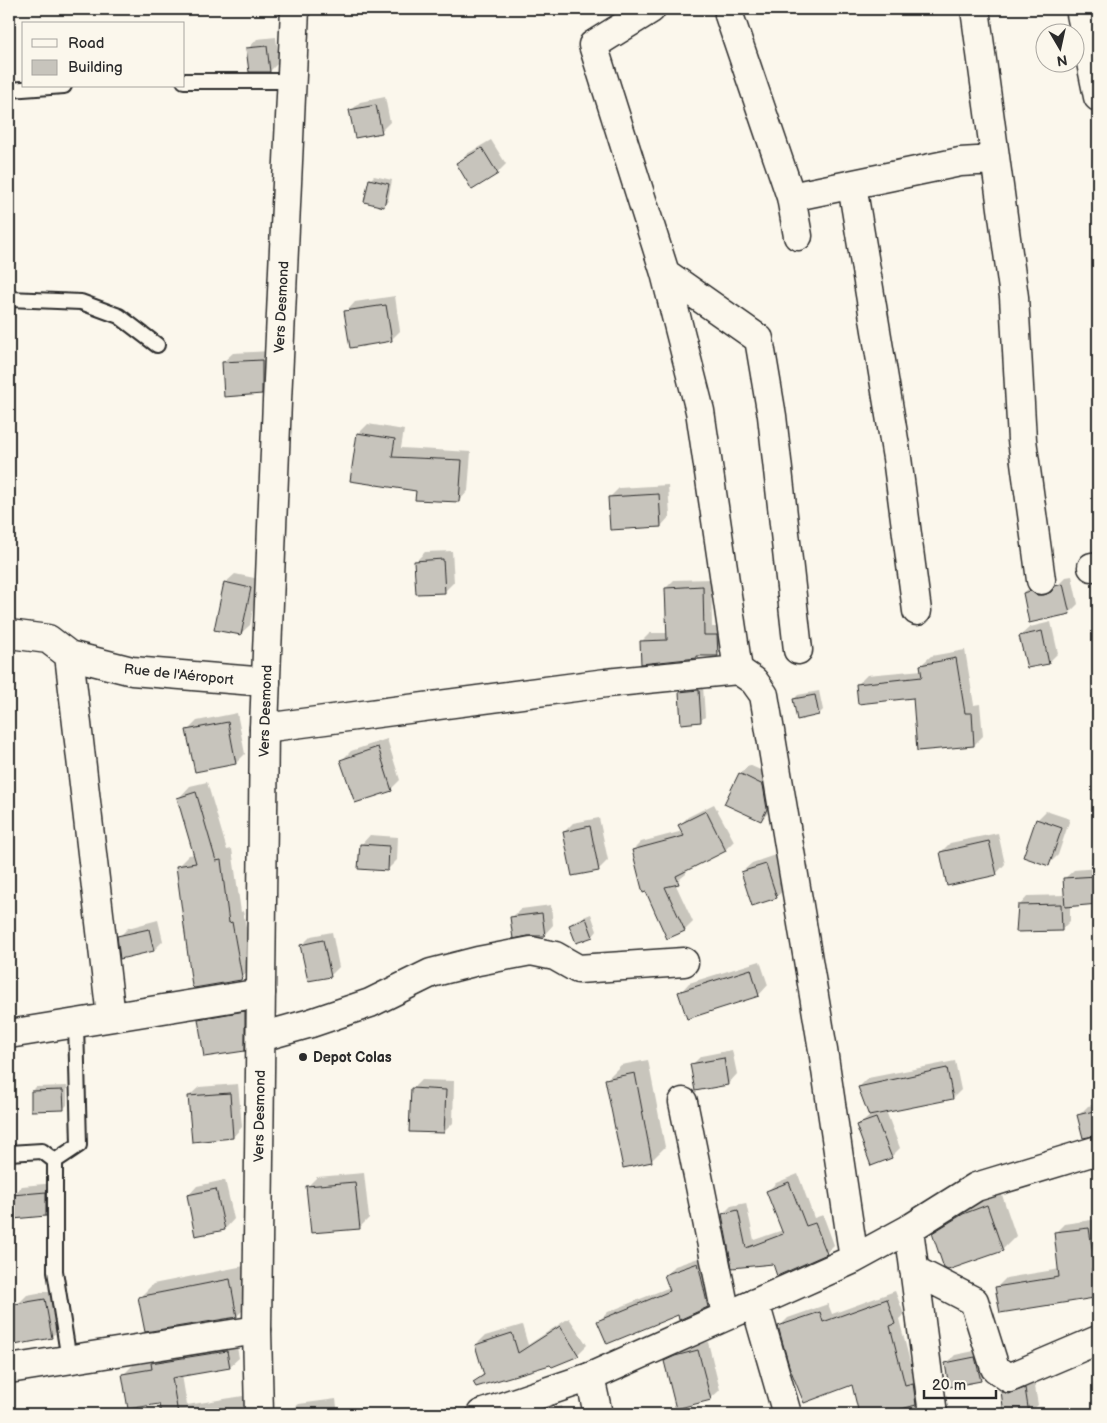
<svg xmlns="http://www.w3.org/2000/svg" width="1107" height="1423" font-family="'Balsamiq Sans',sans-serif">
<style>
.shadow{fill:#0003}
.building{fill:#c7c4bc;stroke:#2b2b2b}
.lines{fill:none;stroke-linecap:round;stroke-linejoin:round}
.lane-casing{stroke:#2b2b2b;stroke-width:18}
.street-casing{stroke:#2b2b2b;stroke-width:31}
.secondary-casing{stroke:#2b2b2b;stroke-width:31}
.lane{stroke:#fbf7ec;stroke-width:14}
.street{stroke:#fbf7ec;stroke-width:28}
.secondary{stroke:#fbf7ec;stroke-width:28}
.poi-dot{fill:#2b2b2b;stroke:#fbf7ec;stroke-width:2}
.labels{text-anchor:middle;stroke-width:4;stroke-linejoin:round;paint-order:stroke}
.street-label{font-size:14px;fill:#2b2b2b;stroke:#fbf7ec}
.poi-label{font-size:14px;font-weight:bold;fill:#2b2b2b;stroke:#fbf7ec;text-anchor:start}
</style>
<rect width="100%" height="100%" fill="#fbf7ec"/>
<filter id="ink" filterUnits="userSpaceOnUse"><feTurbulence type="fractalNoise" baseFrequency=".02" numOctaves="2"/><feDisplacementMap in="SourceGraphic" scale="10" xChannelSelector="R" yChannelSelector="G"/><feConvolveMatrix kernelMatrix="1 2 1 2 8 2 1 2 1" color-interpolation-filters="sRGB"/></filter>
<g filter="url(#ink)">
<path class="shadow" d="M276,37L279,62L270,71L248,49L257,39Z
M385,97L390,122L381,131L351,111L360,102Z
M491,140L506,164L497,173L458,164L467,154Z
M374,176L392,180L388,201L383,206L370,180Z
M395,296L400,331L391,340L346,312L355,302Z
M271,351L270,384L261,393L223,362L233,353Z
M368,424L404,430L401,448L471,452L468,491L459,501L417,490L359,433Z
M668,485L670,516L661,526L609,498L619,488Z
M452,551L454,582L444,592L416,561L425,552Z
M235,574L259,579L250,625L240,634L225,583Z
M1072,576L1078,604L1069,613L1024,593L1033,584L1054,587L1059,584L1066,577Z
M711,579L712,627H725V647L717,655H698L696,657L642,641L650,633H668L666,588L674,580Z
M1051,622L1058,653L1049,662L1028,667L1020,636L1030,627Z
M965,650L974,705L980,704L983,736L974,745L914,696L858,684L867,675L922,670L921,665L931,656Z
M703,686L705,717L700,721L680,692L684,688Z
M819,691L823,710L819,714L798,718L794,699L798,695Z
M237,713L245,754L236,763L188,730L197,721Z
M387,739L400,780L391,789L342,760L351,751Z
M749,765L772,775L770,811L761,820L740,774Z
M207,782L227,850L232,849L241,912L243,911L253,964L252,967L240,979L177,867L189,855L195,854L179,798L190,786Z
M714,804L734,841L725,850L685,870L686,874L675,883L693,922L685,930L667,937L633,850L641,842L683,831L680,825L688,817Z
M1046,811L1070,819L1058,855L1049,864L1037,820Z
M599,818L608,860L599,869L573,875L564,832L573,823Z
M998,833L1005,864L996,874L941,852L950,843Z
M370,835L398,837L397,860L387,870L361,845Z
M775,855L786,888L776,897L742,872L752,863Z
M1098,868V903L1070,905V921L1061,930L1019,906L1028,896L1066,895L1064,879L1074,870Z
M551,905L553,925L544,935L511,918L521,909Z
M591,914L597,931L593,936L577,941L570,925L574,921Z
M158,920L163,941L154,950L121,958L119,937L128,928Z
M332,932L339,967L330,976L302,945L311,936Z
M760,961L768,985L759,995L688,1017L680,993L689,983Z
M254,1003L253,1040L244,1050L200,1019L209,1010Z
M732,1050L737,1074L728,1084L696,1089L692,1065L701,1056Z
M648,1060L665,1147L651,1161L607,1079L621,1065Z
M955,1061L961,1090L953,1098L886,1111L900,1148L891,1157L858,1126L870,1116L859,1087L868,1078Z
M421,1080L454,1081L453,1123L444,1132L412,1089Z
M238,1084L242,1127L233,1137L189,1096L199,1087Z
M67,1086V1105L63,1109L32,1091L36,1087Z
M1098,1104V1133L1083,1137L1078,1116L1088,1106Z
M364,1173L369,1218L359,1228L307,1187L317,1177Z
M798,1174L814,1218L823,1215L834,1245L826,1253L774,1263L734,1267L723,1214L731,1206L746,1203L754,1240L783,1230L768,1191L776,1183Z
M225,1180L234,1219L225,1229L188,1196L197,1186Z
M55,1183V1205L46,1215L13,1195L22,1186Z
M1001,1192L1016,1236L1002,1250L933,1233L947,1219L978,1200Z
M1098,1219V1292L1094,1297L997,1287L1006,1278L1060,1269L1055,1233L1064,1224Z
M707,1255L717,1297L708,1306L678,1314L599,1321L608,1312L670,1287L666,1275L675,1266Z
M244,1266L251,1302L237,1316L139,1298L153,1284Z
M54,1290L61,1328L51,1337L19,1343L9,1352V1313L19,1312L18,1304L27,1295Z
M895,1291L904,1314L899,1319L914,1377L922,1375L923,1414H861L852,1383L779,1327L788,1318L828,1304L832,1314Z
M569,1318L587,1345L578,1354L551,1363L475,1382L484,1373L476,1345L485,1336L522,1325L528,1345Z
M236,1342L239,1358L229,1367L182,1375L187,1405L243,1396L246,1414H162L160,1403L123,1375L133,1365L153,1362L162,1353Z
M708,1342L720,1390L710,1399L665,1362L674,1352L685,1348Z
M984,1349L990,1370L980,1380L946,1364L955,1355Z
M1034,1380L1038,1405L1028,1414H1005L1002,1392L1011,1383Z
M336,1399L338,1414H295L294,1408L299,1404Z
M561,1406L563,1414H528Z"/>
<path class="building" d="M267,46L270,72H249L246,48Z
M376,105L382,133L355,138L349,110Z
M482,148L498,174L472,190L456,163Z
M369,179L389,184L384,207L364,202Z
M386,305L392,341L350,348L344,311Z
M262,360V394L224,397L222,362Z
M357,433L395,439L392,457L462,460L459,502L415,500L416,491L350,481Z
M659,494L661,527L610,530L608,497Z
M443,559L445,593L416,594L414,561Z
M224,582L251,588L241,635L214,630Z
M1063,584L1070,614L1029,623L1023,593L1031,591L1036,595H1044L1051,592L1055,586Z
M703,586L704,635H717L718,656H697V658L641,664L640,641L667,640L665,588Z
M1042,631L1049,664L1027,668L1019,636Z
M956,658L965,713H972L974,746L917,751L913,698L858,704L856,684L922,677L920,665Z
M699,690L701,722L681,724L679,692Z
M815,695L819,715L797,720L793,699Z
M228,722L236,764L195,772L186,730Z
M378,747L392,791L355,803L340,760Z
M739,773L763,785L767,809L761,821L724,804Z
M196,792L216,861L221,860L229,923L232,922L242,977L241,980L194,988L192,986L176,866L196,863L177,798Z
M706,811L726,851L676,876L679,884L665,887L685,931L667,939L646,892L643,893L632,850L684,836L678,825Z
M1036,819L1062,828L1049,866L1023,857Z
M590,826L599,871L572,876L563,832Z
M989,841L997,875L947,886L940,852Z
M360,844L389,846L388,871L358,869Z
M766,864L777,898L752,906L741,872Z
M1098,876V904L1065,907L1063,878Z
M1061,904L1062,931L1016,932L1018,905Z
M542,913L545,936H528L513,939L510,917Z
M586,918L593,937L576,943L569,925Z
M149,929L154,951L120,959L117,936Z
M323,940L331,977L308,981L300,945Z
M751,969L759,996L687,1019L678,992Z
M245,1011V1051L204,1057L198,1019Z
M724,1058L728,1085L695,1091L690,1064Z
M947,1068L953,1099L869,1116L858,1087Z
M635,1073L652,1162L623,1168L605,1079Z
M411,1088L446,1090L444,1133L409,1132Z
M63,1090L64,1110L31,1111V1091Z
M230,1093L233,1138L192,1142L188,1096Z
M1098,1110V1135L1083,1138L1077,1115Z
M876,1118L892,1158L871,1166L856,1125Z
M355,1182L360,1229L311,1233L306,1186Z
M789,1182L806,1226L815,1223L827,1254L777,1276L773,1264L732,1268L722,1214L738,1210L746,1248L783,1234L766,1191Z
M216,1189L225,1230L195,1236L187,1195Z
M46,1192V1216L13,1219L12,1195Z
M987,1205L1003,1251L948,1270L944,1268L932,1233L963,1214Z
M1089,1228L1095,1268H1092L1094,1298L1000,1313L995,1287L1059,1277L1054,1232Z
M698,1263L708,1307L679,1320L678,1315L607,1344L597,1321L670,1291L664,1275Z
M230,1279L237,1317L145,1332L138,1297Z
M45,1299L52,1338L9,1346V1305Z
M887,1299L895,1324L890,1326L905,1385L913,1383L916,1405L883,1414H859L852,1385L804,1403L789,1366L778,1326L820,1312L823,1322Z
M560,1326L579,1356L552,1367L550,1365L476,1387L473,1382L484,1375L475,1345L512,1333L518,1353Z
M698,1350L711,1400L676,1409L664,1361L675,1356Z
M227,1351L230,1368L172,1378L178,1414H161L159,1404L128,1409L122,1374L152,1369L151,1363Z
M975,1357L981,1381L949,1387L945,1363Z
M1025,1388L1029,1414H1004L1001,1391L1008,1394Z"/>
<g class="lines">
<defs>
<path id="lane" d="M184,81H292
M9,90L64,86
M9,299L81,302L119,316L157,345
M9,1153L42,1151L55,1161V1271L69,1360
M55,1161L79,1145L76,1023"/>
<path id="street" d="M651,9L593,45L665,273L759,339L772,416L798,650
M975,9L1014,297L1022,440L1041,580
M1080,9L1098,97
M729,15L791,197L798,236
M852,185L897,458L917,611
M791,197L960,162L994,160
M665,273L700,411L738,670
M1092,567L1098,566
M9,634L48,639L69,655L132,671L266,682
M69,655L111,1017
M264,728L606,683L738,670L754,681L764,695L823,1050L854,1259
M9,1034L261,993
M261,1037L311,1023L370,1003L431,973L478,961L531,951L555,956L578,969L684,962
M683,1102L726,1315
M909,1229L933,1414
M914,1270L974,1301L995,1368L1009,1378L1098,1340
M755,1303L787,1414
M9,1369L257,1330
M590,1377L854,1259L909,1229L976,1187L1098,1150"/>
<path id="secondary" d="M259,1414L257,1330L264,728L277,401L295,9
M481,1414L590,1377L598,1414"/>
</defs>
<use href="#lane" class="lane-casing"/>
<use href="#street" class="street-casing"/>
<use href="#secondary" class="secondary-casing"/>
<use href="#lane" class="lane"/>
<use href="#street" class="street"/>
<use href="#secondary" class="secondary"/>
</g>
</g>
<circle class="poi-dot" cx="303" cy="1057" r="5"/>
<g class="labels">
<g class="street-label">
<text transform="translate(281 307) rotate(-87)" y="5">Vers Desmond</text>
<text transform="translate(179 674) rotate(6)" y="5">Rue de l'Aéroport</text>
<text transform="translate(265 711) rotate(-88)" y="5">Vers Desmond</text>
<text transform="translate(259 1116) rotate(-89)" y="5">Vers Desmond</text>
</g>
<g class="poi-label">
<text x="313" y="1062">Depot Colas</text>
</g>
</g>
<rect width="1107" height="1423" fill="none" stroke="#fbf7ec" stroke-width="30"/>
<rect x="15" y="15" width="1077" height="1393" fill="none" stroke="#2b2b2b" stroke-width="2" filter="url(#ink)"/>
<rect x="22" y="22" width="162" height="65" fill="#fbf7ec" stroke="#a8a59f"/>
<rect x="32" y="39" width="25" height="8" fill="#fbf7ec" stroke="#a8a59f"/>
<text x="68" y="48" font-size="15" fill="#2b2b2b">Road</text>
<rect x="32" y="60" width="25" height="15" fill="#c7c4bc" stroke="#a8a59f"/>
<text x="68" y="72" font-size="15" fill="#2b2b2b">Building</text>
<g transform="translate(1060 48) rotate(171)"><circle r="24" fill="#fbf7ec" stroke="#a8a59f"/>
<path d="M0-4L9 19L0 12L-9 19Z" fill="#2b2b2b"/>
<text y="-8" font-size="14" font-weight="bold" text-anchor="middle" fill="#2b2b2b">N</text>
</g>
<path d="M924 1390v8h72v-8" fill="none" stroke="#2b2b2b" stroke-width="2.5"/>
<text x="932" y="1390" font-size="15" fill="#2b2b2b" stroke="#fbf7ec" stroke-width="4" paint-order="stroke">20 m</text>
</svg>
